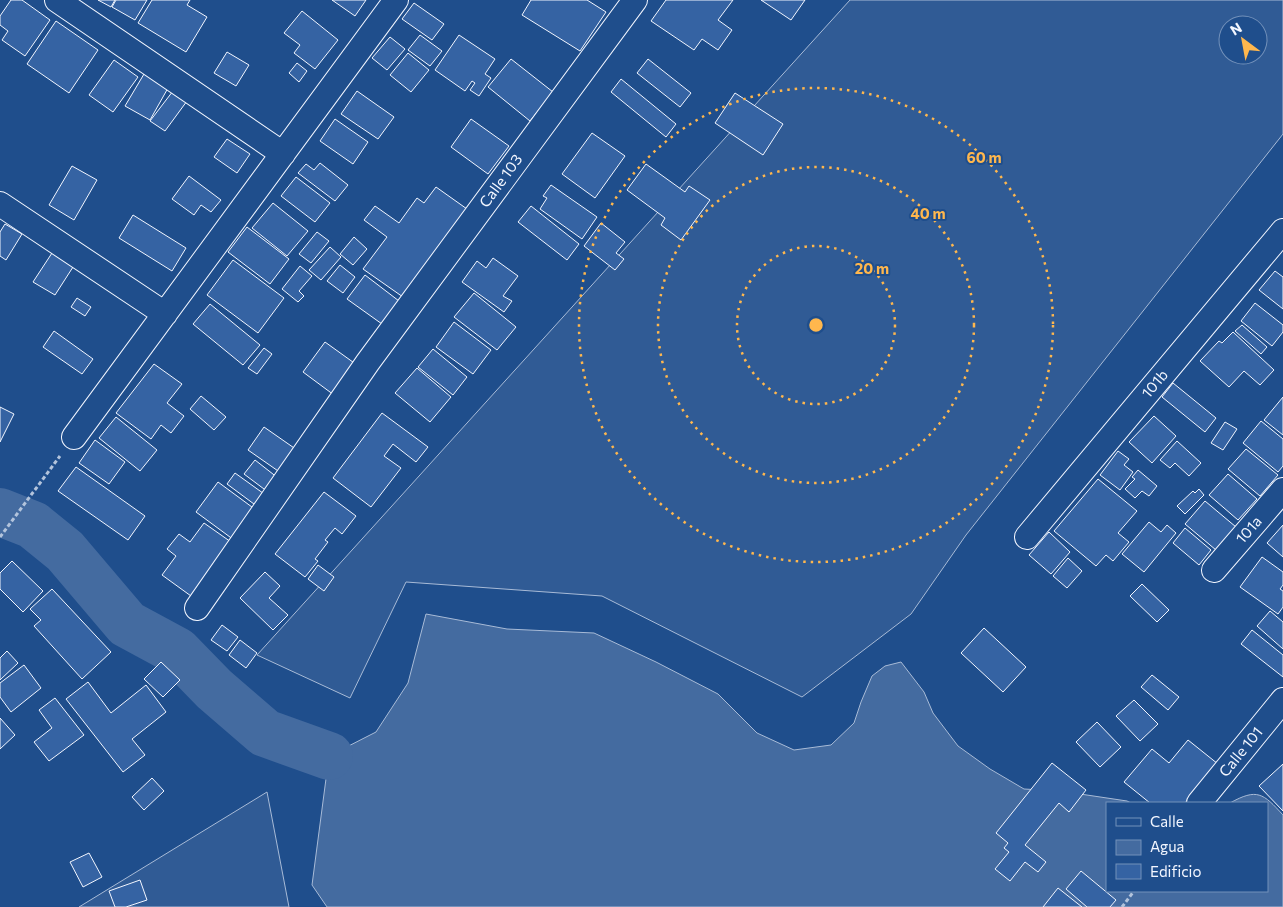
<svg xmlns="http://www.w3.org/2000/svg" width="1283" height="907" font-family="Commissioner,sans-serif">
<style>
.built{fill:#305b95;stroke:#a8bbd7;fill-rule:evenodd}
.water{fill:#446ba0;stroke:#a8bbd7}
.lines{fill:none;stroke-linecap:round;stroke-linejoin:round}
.river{stroke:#446ba0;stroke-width:48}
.building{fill:#3563a3;stroke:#f2f6ff}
.minor-casing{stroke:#f2f6ff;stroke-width:26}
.path{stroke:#b3c4dc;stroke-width:3;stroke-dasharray:4 2.5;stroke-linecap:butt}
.minor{stroke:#1f4e8c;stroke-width:24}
.ring{fill:none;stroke:#ffb74d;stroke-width:2.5;stroke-dasharray:2.5 5}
.labels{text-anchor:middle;stroke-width:4;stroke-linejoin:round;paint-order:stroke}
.street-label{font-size:15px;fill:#f2f6ff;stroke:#1f4e8c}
.centre{fill:#ffb74d;stroke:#1f4e8c;stroke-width:2.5}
.ring-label{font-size:15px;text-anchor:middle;font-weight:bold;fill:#ffb74d;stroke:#1f4e8c;stroke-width:4;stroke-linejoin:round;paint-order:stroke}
</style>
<rect width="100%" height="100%" fill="#1f4e8c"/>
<path class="built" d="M850,0H1283V134L966,535L911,614L802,697L602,596L406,582L350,698L257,655ZM1228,25H1258V55H1228Z
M267,792L289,907H79Z"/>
<path class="water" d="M426,614L507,629L594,633L656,662L718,694L757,733L794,750L831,745L854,723L861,702L872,676L885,666L901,662L924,692L933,713L958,746L990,769L1024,789L1060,791L1127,801L1131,803H1107V891H1267V803H1230C1257,788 1263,793 1283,815V907H327L312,885L329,756L376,732L408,683Z"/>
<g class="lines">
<path class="river" d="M0,512L33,525L65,551L127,624L177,651L214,689L265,733L329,756"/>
</g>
<path class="building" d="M11,0H22L50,20L25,56L2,40L8,31L0,25V16Z
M98,0H115L111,7Z
M116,0H147L135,20L112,7Z
M152,0H190L187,5L207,17L186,52L138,23Z
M332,0H366L355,16Z
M531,0H587L606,12L580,51L522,15Z
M666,0H733L718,20L732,30L718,50L702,39L694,50L651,21Z
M761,0H805L791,20Z
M414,3L444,24L432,40L402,19Z
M302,11L338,40L315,69L294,53L300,45L284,33Z
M56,21L98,50L69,93L27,64Z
M420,35L442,51L430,66L408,50Z
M459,35L495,59L485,74L491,78L479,96L470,90L475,83L472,81L465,91L435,70Z
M390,37L405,49L387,70L372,58Z
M227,52L249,65L236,86L214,73Z
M408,53L429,70L411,92L390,75Z
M511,59L553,92L530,121L488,87Z
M648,59L691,93L680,107L637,73Z
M114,60L138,77L113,112L89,95Z
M297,63L307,71L299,82L289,73Z
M144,74L168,88L150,120L125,106Z
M621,79L676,124L666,137L611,92Z
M173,91L187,101L165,131L150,121Z
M357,91L394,117L378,139L341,114Z
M735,93L783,124L763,155L715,123Z
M335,119L368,142L353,164L320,141Z
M471,119L509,146L488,174L451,147Z
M592,133L625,156L595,198L562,174Z
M227,139L250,154L237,173L214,157Z
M320,163L348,185L335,201L298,173L306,164L314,170Z
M646,164L685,192L689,186L710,200L681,240L661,225L665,218L627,190Z
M72,166L97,180L74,220L49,205Z
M189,176L221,200L211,212L201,205L194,215L172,199Z
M296,177L330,203L315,222L281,196Z
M551,185L597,217L582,239L540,209L547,198L543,196Z
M436,187L467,209L403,297L363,269L387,237L364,220L375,206L399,223L417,198L424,203Z
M273,203L308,231L287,256L252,228Z
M531,206L579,244L567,260L518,222Z
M133,215L186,248L172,271L119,238Z
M601,223L625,242L616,253L624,259L615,270L584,246Z
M5,224L22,234L6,260L0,256V232Z
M247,227L289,259L270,284L228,252Z
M317,232L329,241L311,263L299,254Z
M354,237L367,249L353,265L340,254Z
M330,247L341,257L321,280L309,270Z
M52,253L73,267L55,295L33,282Z
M493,258L518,276L503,296L512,301L504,312L462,282L477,261L486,268Z
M233,260L284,298L258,333L207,295Z
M340,265L355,277L343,293L327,281Z
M300,266L312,276L299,291L304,296L298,302L282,289Z
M1275,271L1283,277V309L1259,290Z
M365,275L399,301L382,324L347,299Z
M474,293L516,327L497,350L454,317Z
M77,298L91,307L85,316L71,307Z
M1255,303L1283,325V332L1272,346L1241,321Z
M210,304L260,345L243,365L193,324Z
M454,322L491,350L473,374L436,347Z
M1242,325L1267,347L1261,354L1235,331Z
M54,331L93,359L82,374L43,347Z
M1233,332L1274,370L1260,385L1244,371L1229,387L1200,361L1219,341L1222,343Z
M325,342L357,365L334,395L303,372Z
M264,348L272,354L257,374L248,368Z
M433,349L467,377L453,395L418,367Z
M154,364L182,384L167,403L184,416L171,433L161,425L151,439L116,413Z
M417,368L451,397L430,422L395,393Z
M1173,383L1216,418L1205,432L1162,397Z
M201,396L226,417L214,430L190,409Z
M1283,397V435L1264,420Z
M0,407L14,414L0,442Z
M382,413L428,447L416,462L393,444L384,456L401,468L371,507L333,478Z
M1154,416L1176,436L1152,463L1129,442Z
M116,417L157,450L140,471L99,438Z
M1261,421L1283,439V466L1278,472L1243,443Z
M1225,422L1237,429L1223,450L1211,443Z
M264,427L297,450L281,473L248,450Z
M95,440L125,462L109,484L79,463Z
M1177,441L1201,463L1189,476L1175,463L1170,468L1160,460Z
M1246,449L1278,475L1260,496L1228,469Z
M1118,451L1129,459L1124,465L1133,472L1120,490L1100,475Z
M255,460L278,478L268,492L244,474Z
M76,467L145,516L128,540L58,491Z
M1138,470L1157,486L1149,496L1142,491L1135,498L1125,489L1135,479L1132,477Z
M235,473L267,496L258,507L227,484Z
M1228,474L1257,499L1238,520L1209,495Z
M1098,479L1137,511L1118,533L1129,542L1113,561L1106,555L1096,566L1054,531Z
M218,482L256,510L234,540L196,512Z
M1199,489L1204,495L1185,514L1177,506L1193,491L1195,493Z
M324,492L356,516L342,534L335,528L325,540L328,542L315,559L318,561L305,577L275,554Z
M1205,501L1236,527L1216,550L1185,524Z
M1149,522L1161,532L1167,525L1176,533L1144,572L1122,554Z
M204,523L231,542L191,596L162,575L176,556L167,549L179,534L190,542Z
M1283,525V557L1267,543Z
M1185,528L1211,550L1199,565L1173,543Z
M1049,532L1070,552L1051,574L1029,555Z
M1262,557L1283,572V585L1280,589L1283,591V607L1278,614L1240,587Z
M1068,558L1082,571L1067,588L1053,576Z
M12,561L43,591L23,612L0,589V573Z
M318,565L334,577L324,591L308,579Z
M265,572L280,586L269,598L288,615L273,630L240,598Z
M1142,584L1169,610L1157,622L1130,596Z
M52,589L111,652L82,679L34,626L41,620L30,609Z
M1270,611L1283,622V649L1257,626Z
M222,625L238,637L227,651L211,640Z
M984,628L1026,667L1003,692L961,653Z
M1252,630L1283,655V677L1241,644Z
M240,640L257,653L246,668L229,655Z
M7,651L18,663L0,680V658Z
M161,662L180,680L163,697L144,679Z
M24,665L41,688L11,712L0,697V683Z
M1152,675L1179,697L1168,710L1141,687Z
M88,682L111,713L146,685L166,712L132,739L145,755L123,772L66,699Z
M55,698L84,735L49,761L34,742L52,728L39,710Z
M1134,700L1158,724L1140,741L1116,716Z
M0,718L15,735L0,749Z
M1097,722L1121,747L1100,767L1076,742Z
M1188,740L1218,764L1185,803H1150L1124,782L1152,749L1169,763Z
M1052,763L1086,790L1069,812L1059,803L1025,845L1046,862L1038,872L1025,862L1010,881L995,869L1009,852L1004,848L1008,843L996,833Z
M1283,764V811L1259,786Z
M152,778L164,791L144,810L132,797Z
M89,853L102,877L83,887L70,862Z
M1081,871L1116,900L1110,907H1087L1066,889Z
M140,880L147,900L126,907H115L109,891Z
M1058,888L1082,907H1043Z"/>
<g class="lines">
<defs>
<path id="minor" d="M57,0L283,154
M0,204L165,314
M74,437L396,0
M1027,537L1283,231
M1214,570L1283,490
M197,608L368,362L635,0
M1199,803L1283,700"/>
</defs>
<use href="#minor" class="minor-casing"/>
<path class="path" d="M0,537L60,456
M1122,907L1134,891"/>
<use href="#minor" class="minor"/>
</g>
<g class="ring">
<circle cx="816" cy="325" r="79"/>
<circle cx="816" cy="325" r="158"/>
<circle cx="816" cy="325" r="237"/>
</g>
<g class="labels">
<g class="street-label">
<text transform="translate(501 181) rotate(-54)" y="5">Calle 103</text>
<text transform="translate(1155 384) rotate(-50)" y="5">101b</text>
<text transform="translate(1249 530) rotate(-49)" y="5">101a</text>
<text transform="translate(1241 752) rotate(-51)" y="5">Calle 101</text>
</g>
</g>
<circle cx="816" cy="325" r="8" class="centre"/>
<g class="ring-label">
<text x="984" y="163">60 m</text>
<text x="928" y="219">40 m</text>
<text x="872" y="274">20 m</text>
</g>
<rect x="1106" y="802" width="162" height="90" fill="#1f4e8c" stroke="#7391ba"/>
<rect x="1116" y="818" width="25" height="8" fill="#1f4e8c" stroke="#7391ba"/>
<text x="1150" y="827" font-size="15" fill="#f2f6ff">Calle</text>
<rect x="1116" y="840" width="25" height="15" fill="#446ba0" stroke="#7391ba"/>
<text x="1150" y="852" font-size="15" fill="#f2f6ff">Agua</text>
<rect x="1116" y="864" width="25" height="15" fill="#3563a3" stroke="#7391ba"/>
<text x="1150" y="877" font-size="15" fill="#f2f6ff">Edificio</text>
<g transform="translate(1243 40) rotate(328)"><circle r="24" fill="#1f4e8c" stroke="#7391ba"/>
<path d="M0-4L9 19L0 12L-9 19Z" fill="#ffb74d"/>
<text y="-8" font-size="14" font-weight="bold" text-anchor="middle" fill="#f2f6ff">N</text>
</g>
</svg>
